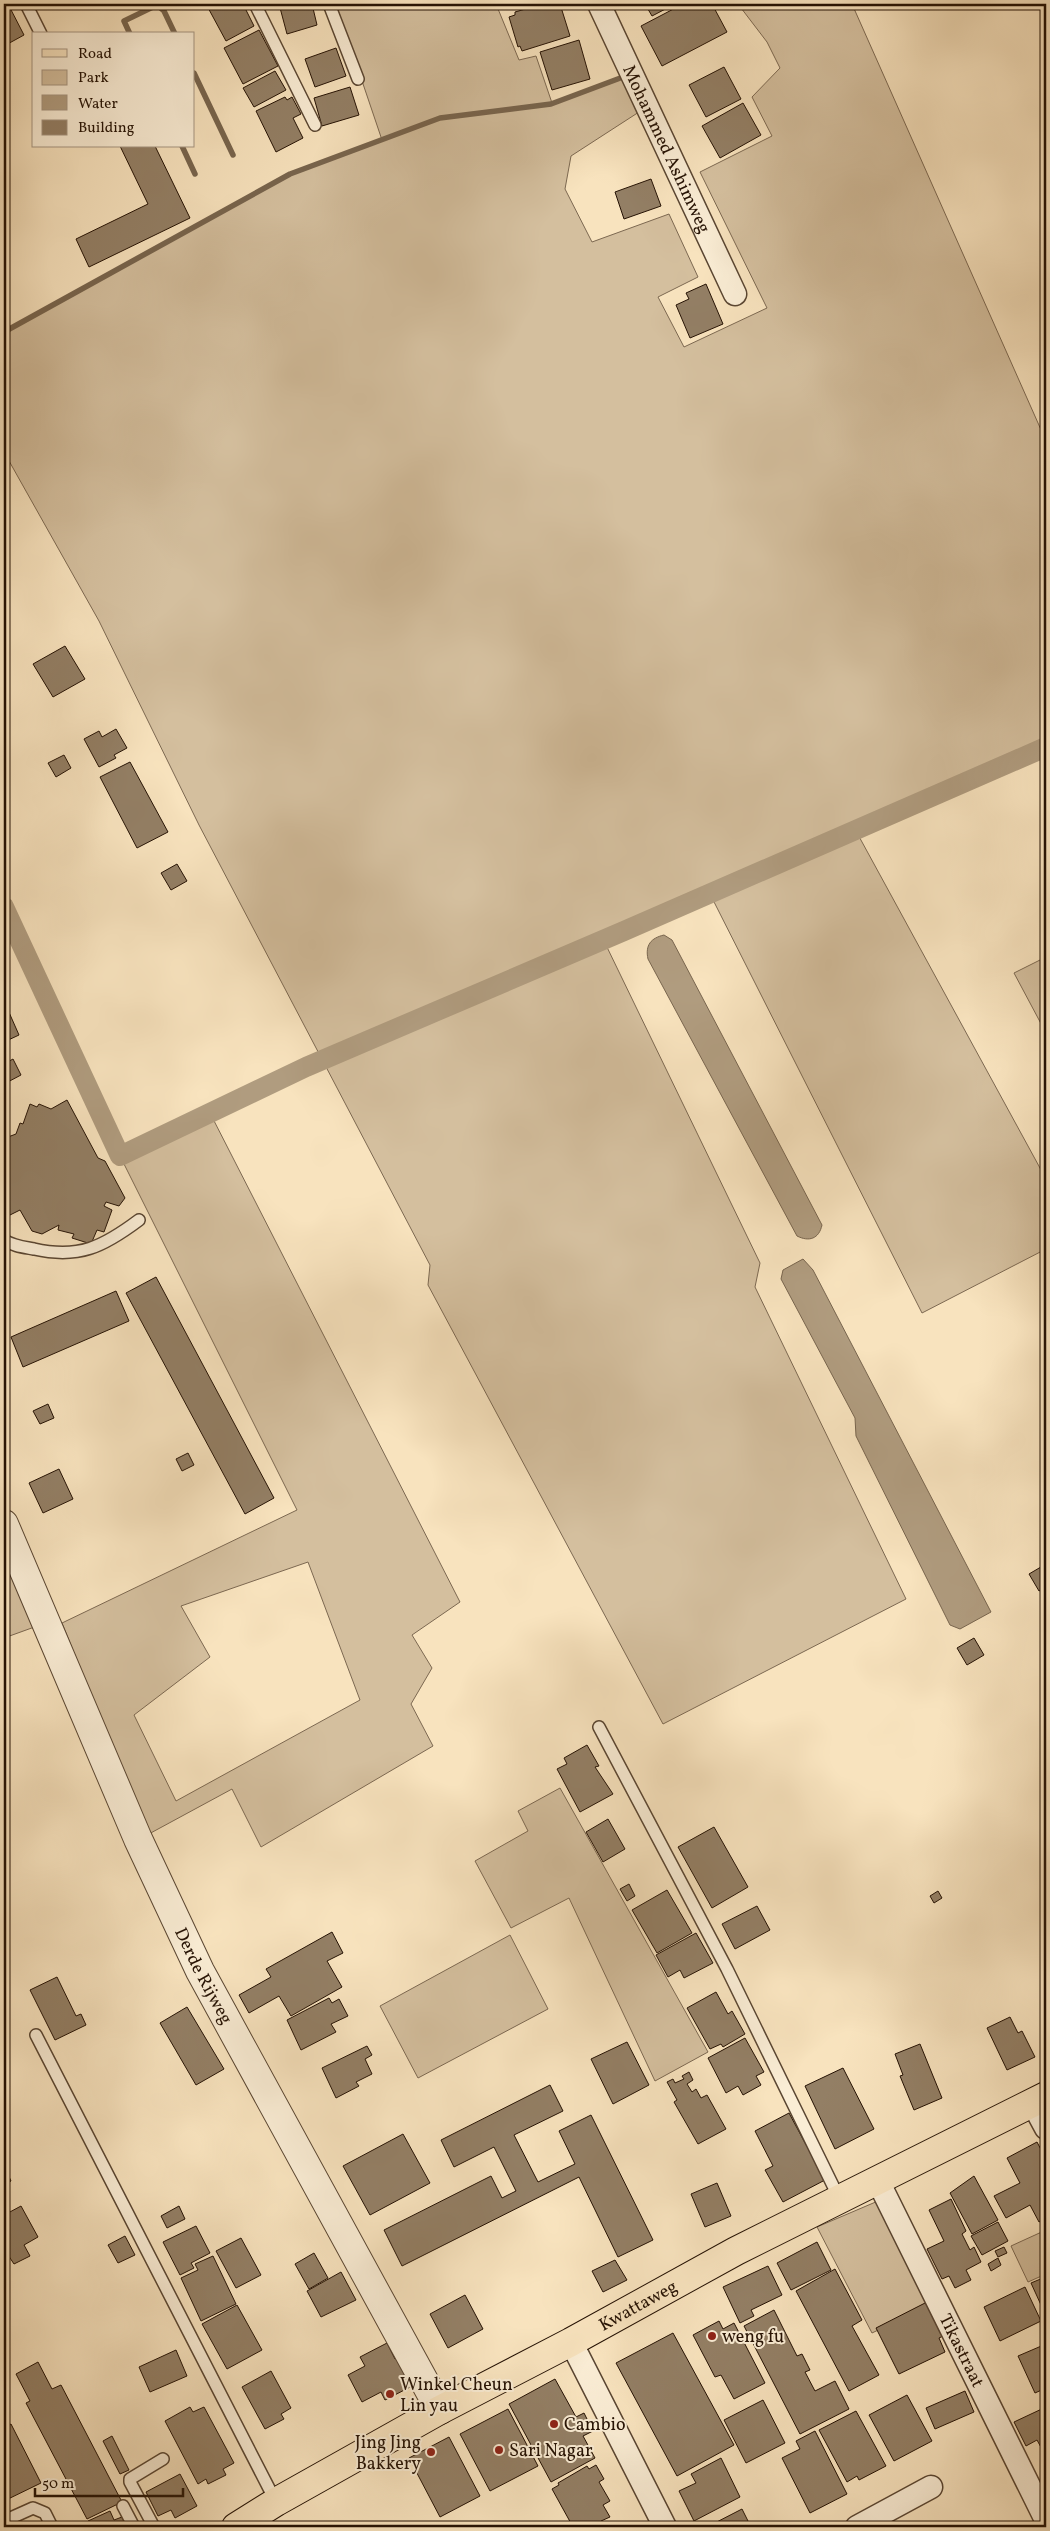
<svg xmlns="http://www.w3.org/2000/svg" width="1050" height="2531" font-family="Vollkorn,serif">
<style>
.green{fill:#d4bf9e;stroke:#7c6851;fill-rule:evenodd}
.water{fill:#b09c7f;stroke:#78654e}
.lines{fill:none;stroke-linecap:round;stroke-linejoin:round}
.stream{stroke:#78654e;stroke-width:5.5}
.canal{stroke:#b09c7f;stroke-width:20}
.building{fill:#937f65;stroke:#251204}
.service-casing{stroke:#5a4632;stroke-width:14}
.minor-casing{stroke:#5a4632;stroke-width:25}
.tertiary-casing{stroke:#5a4632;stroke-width:30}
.primary-casing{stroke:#251204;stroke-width:30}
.service{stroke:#faedd5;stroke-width:11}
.minor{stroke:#faedd5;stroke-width:22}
.tertiary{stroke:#faedd5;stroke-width:28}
.primary{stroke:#f8e3be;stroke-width:28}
.poi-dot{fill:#8f2418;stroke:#faedd5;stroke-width:2}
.labels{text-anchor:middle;stroke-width:4;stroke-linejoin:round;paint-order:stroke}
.street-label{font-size:18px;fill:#251204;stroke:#faedd5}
.poi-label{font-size:18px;fill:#251204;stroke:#faedd5;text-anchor:start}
</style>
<rect width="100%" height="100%" fill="#f8e3be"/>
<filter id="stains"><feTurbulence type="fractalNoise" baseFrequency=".004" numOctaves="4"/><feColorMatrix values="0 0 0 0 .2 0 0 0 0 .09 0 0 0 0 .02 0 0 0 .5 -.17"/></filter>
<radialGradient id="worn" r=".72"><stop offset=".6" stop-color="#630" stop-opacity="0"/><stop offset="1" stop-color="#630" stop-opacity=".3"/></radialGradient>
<path class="green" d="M336,4H496L519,60L536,56L552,103L623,77L639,112L571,156L565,189L592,242L669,214L698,277L658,297L684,347L767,308L700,172L772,136L752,97L780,68L767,42L738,4H852L1046,441V747L856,831L1046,1179V1249L922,1313L710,894L604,941L760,1263L755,1287L906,1599L663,1724L428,1285L430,1265L199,825L99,621L4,452V332L290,174L382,140Z
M1046,957V1033L1014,973Z
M210,1113L460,1602L412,1635L432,1668L411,1704L433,1746L261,1847L232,1789L147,1835L62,1623L297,1510L120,1156ZM308,1562L360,1700L176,1801L134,1715L210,1657L181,1606Z
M4,1543L40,1625L4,1638Z
M560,1788L708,2052L655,2081L569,1898L511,1928L475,1861L528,1831L518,1811Z
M510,1935L548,2009L418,2078L380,2006Z
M878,2201L932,2304L872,2333L817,2227Z
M1046,2230V2274L1028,2282L1011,2246Z"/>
<path class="water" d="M664,935L672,940L822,1225C819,1239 809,1242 797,1236L648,959C645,945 651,938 664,935Z
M803,1259L813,1270L991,1612L960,1629L950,1625L856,1436L855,1418L781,1279L783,1270Z"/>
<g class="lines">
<path class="stream" d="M130,34L124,21L157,5L164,11L175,34
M194,73L233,155
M182,146L195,174
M4,332L290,174L440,118L551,104L623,77"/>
<path class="canal" d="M4,907L120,1156L306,1067L624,931L1046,747"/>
</g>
<path class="building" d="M4,4H8L24,35L4,46Z
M206,4H243L254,26L226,41Z
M279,4H312L317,25L287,34Z
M506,4H519L507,8Z
M543,4H560L570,36L522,51L520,46L518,47L509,17L515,15V12Z
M645,4H675L652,16Z
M683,4H712L727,32L662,66L641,26Z
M259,30L278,66L243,84L224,48Z
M579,40L590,79L552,90L540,52Z
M336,48L346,76L315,87L305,59Z
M724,67L741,99L706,117L689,85Z
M275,71L286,90L254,107L243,88Z
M350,87L359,115L322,126L314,98Z
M285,97L287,100L292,97L301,114L293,118L303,138L276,152L256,111Z
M743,103L761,135L720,158L702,126Z
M120,146H155L190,218L89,267L76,239L148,204Z
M651,179L661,206L624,219L615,192Z
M706,284L723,324L690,338L676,305L689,299L686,293Z
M65,646L85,679L53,697L33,664Z
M116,729L127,748L114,755L116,758L99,767L84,739L99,731L102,737Z
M64,755L71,768L56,777L48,763Z
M130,762L168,832L137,848L100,777Z
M177,864L187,881L171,890L161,873Z
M4,1001L19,1035L4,1042Z
M13,1059L21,1075L4,1084V1064Z
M67,1100L98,1158L105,1161L125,1198L119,1206L106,1202L104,1206L112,1210L104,1232L97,1230L91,1244L72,1238L74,1234L58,1230L59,1225L42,1234L32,1231L20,1210L8,1216L4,1215V1176L7,1174L4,1168V1148L8,1137L16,1134L20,1123L23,1124L30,1104L37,1107L39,1104L51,1109Z
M156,1277L274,1498L245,1514L126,1293Z
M116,1291L129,1321L23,1367L11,1337Z
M48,1404L54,1418L40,1424L33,1411Z
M188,1453L194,1465L182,1471L176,1459Z
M59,1469L73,1499L43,1513L29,1483Z
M1046,1564V1587L1039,1591L1029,1574Z
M974,1638L984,1655L967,1665L957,1648Z
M587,1745L599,1766L595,1767L613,1794L580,1812L557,1769L567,1764L564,1758Z
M608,1819L625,1849L603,1862L586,1832Z
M714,1827L748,1887L712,1908L678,1847Z
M629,1884L635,1896L627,1901L620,1889Z
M667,1890L692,1933L657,1953L632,1910Z
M938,1891L942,1898L934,1903L930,1896Z
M757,1906L770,1930L735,1949L722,1924Z
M332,1932L343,1953L327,1961L342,1987L291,2016L279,1996L249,2013L239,1995L271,1977L266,1969Z
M696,1933L713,1963L684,1978L680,1970L668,1977L656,1955Z
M57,1977L76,2016L81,2014L86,2025L55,2040L30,1990Z
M716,1992L728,2014L732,2011L745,2034L723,2047L721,2044L710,2049L687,2008Z
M329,1998L332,2003L339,1999L348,2016L331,2024L336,2032L301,2050L287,2020Z
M187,2007L224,2069L196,2085L160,2023Z
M1010,2017L1018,2033L1022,2031L1035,2057L1007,2070L987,2028Z
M745,2038L764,2072L756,2076L761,2085L743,2095L738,2086L726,2093L708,2058Z
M627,2042L649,2085L613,2104L591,2059Z
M920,2044L942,2098L914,2110L900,2076L903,2075L895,2054Z
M367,2046L372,2055L365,2059L372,2074L356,2082L359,2086L336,2098L322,2068Z
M843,2068L874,2129L835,2149L805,2086Z
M689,2072L693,2080L687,2084L692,2092L696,2089L701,2098L707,2095L726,2129L698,2144L674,2102L677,2100L667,2082L673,2079L675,2083L684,2079L682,2076Z
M550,2085L563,2111L514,2135L538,2182L575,2164L559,2131L591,2115L653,2240L618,2257L579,2177L402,2266L384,2230L491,2176L502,2198L516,2191L494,2147L454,2167L441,2140Z
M789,2113L825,2180L783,2202L765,2170L773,2166L755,2131Z
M403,2134L430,2183L370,2215L343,2166Z
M1037,2142L1046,2159V2218L1039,2222L1030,2205L1006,2218L994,2196L1020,2183L1007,2158Z
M4,2166L11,2181L4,2185Z
M974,2176L998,2220L972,2234L950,2193Z
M717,2183L731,2216L705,2227L691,2194Z
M951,2199L966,2231L962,2234L970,2250L974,2247L981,2262L966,2270L971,2280L955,2288L949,2276L942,2279L927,2249L944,2241L929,2210Z
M21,2206L38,2237L24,2245L30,2256L14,2264L8,2255L4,2257V2208L8,2213Z
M179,2206L185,2219L167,2228L161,2216Z
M998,2222L1008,2241L982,2255L971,2236Z
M196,2226L210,2253L191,2263L194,2268L180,2275L163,2242Z
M125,2236L135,2255L118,2263L108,2245Z
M241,2238L261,2275L236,2288L216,2251Z
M817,2242L831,2270L791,2290L777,2263Z
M1004,2247L1007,2253L998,2257L995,2251Z
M314,2253L328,2278L309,2289L295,2264Z
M213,2256L236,2304L201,2321L181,2278L198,2270L195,2264Z
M998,2258L1001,2265L991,2271L988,2264Z
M615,2260L627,2280L603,2292L592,2271Z
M768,2266L782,2295L751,2310L754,2316L740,2323L723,2287Z
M835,2269L862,2320L852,2326L879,2375L849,2391L796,2291Z
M341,2272L356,2300L321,2317L307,2291Z
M1043,2278L1046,2283V2316L1031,2283Z
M1025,2287L1041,2321L1000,2341L984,2307Z
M465,2295L483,2329L448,2348L430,2314Z
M927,2302L943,2336L939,2338L945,2352L899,2374L876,2328Z
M237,2305L262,2350L227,2369L202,2324Z
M774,2310L797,2356L802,2354L810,2370L805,2372L815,2391L835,2381L849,2409L800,2434L744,2326Z
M719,2321L723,2329L734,2323L765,2383L734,2399L721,2375L715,2377L693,2335Z
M673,2333L734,2445L677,2476L616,2363Z
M387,2343L395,2359L402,2356L416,2384L385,2400L381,2392L362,2402L348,2375L365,2366L360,2357Z
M1046,2344V2388L1035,2393L1018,2356Z
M176,2350L187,2376L150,2392L139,2367Z
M38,2362L52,2389L61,2385L122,2502L87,2519L26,2403L30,2401L16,2374Z
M271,2371L291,2408L281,2414L284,2419L265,2429L242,2387Z
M555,2379L576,2417L584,2413L593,2431L583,2436L595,2458L551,2482L509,2404Z
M965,2391L974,2412L935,2429L926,2408Z
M907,2395L932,2441L894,2461L869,2415Z
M763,2400L785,2443L746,2463L724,2420Z
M4,2401L9,2411L4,2414Z
M190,2407L193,2412L204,2407L234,2463L223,2469L226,2475L208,2484L206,2479L198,2484L165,2421Z
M1046,2407V2449L1043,2451L1037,2440L1026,2446L1014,2422Z
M508,2409L538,2466L490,2491L460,2434Z
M856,2411L886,2466L859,2480L857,2476L847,2482L819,2430Z
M11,2424L41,2483L4,2501V2428Z
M815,2431L847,2494L810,2513L782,2458L800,2449L796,2441Z
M112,2436L129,2470L120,2474L103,2441Z
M449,2437L480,2496L440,2517L409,2458Z
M721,2458L740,2497L694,2521L679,2491L696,2483L691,2474Z
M596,2465L604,2479L599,2482L610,2501L603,2505L610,2517L601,2521L603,2527H573L552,2489L559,2485L558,2483L587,2466L589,2469Z
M180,2474L197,2506L175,2518L171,2510L158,2516L146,2492Z
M742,2509L751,2527H707Z
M110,2511L114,2520L122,2517L127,2527H91L88,2521Z
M632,2522L635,2527H623Z"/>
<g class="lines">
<defs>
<path id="service" d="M26,4L41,34
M255,4L315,125
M329,4L358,79
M4,1240C13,1246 23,1247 34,1249C79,1259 103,1247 139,1220
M599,1727L727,1969L840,2200
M36,2035L276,2502
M123,2506L134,2527
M4,2521L33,2508L45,2513L52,2527
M154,2527L130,2482V2479L163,2459"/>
<g id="minor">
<path id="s1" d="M599,4L735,294"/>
<path d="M1032,2102L1046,2128"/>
<path id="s2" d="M878,2181L1046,2520"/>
<path d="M571,2342L665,2527"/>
<path d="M857,2527L931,2487"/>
</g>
<g id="tertiary">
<path id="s3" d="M4,1524L138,1839L200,1971L440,2410"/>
</g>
<g id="primary">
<path id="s4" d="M236,2527L276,2502L440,2410L571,2342L736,2251L1046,2096"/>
</g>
</defs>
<use href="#service" class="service-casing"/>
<use href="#minor" class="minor-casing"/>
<use href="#tertiary" class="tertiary-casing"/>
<use href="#primary" class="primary-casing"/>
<use href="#service" class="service"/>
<use href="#minor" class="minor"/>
<use href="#tertiary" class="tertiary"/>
<use href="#primary" class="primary"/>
</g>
<g class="poi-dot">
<circle cx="712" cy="2336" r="5"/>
<circle cx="390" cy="2394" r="5"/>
<circle cx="554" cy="2424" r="5"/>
<circle cx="499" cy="2450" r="5"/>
<circle cx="431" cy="2452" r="5"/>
</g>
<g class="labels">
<g class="street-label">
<text dy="6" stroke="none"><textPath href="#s1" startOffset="160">Mohammed Ashimweg</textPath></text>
<text dy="6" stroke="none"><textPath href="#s3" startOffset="494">Derde Rijweg</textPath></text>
<text dy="6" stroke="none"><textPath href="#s4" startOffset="459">Kwattaweg</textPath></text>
<text dy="6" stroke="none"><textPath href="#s2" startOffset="189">Tikastraat</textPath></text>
</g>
<g class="poi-label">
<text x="722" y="2342">weng fu</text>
<text x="400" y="2390">Winkel Cheun<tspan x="400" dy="21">Lin yau</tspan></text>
<text x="564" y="2430">Cambio</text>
<text x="421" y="2448" text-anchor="end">Jing Jing<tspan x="421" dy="21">Bakkery</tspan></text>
<text x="509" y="2456">Sari Nagar</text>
</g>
</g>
<rect width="1050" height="2531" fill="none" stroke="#f8e3be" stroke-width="20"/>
<rect x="5" y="5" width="1040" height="2521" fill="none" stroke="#251204" stroke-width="2.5"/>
<rect x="10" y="10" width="1030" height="2511" fill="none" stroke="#251204"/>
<rect x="32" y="32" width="162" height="115" fill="#faedd5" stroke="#a59581"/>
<rect x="42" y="49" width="25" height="8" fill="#f8e3be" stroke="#a59581"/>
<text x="78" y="58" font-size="15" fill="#251204">Road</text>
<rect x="42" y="70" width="25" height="15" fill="#d4bf9e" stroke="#a59581"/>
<text x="78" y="82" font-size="15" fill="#251204">Park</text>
<rect x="42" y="95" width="25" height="15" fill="#b09c7f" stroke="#a59581"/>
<text x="78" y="108" font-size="15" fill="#251204">Water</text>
<rect x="42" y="120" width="25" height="15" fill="#937f65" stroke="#a59581"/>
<text x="78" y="132" font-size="15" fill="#251204">Building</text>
<path d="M35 2488v8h148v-8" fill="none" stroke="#251204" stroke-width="2.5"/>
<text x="42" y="2488" font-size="15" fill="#251204" stroke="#faedd5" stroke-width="4" paint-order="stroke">50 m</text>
<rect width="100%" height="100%" filter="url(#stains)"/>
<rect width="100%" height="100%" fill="url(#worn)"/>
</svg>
